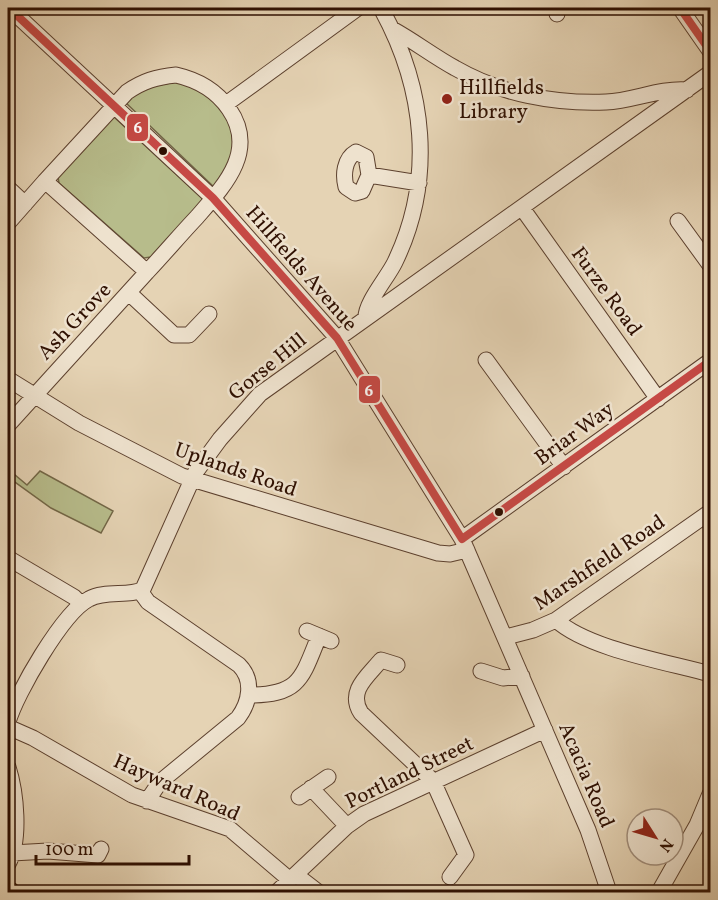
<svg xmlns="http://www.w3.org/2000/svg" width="718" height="900" font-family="Vollkorn,serif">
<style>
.green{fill:#b7bc8b;stroke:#726646;stroke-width:1.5}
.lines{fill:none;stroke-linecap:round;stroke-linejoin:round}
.minor-casing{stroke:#5c402e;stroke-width:17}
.major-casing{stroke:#2e0f01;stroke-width:20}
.minor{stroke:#eee2ce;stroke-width:15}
.major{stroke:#e2ba7a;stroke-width:18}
.bus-1-casing{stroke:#eee2ce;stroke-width:12}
.bus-1{stroke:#c64945;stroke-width:8}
.poi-dot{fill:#8f2418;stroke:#eee2ce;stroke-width:2}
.bus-dot{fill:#2e0f01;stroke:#eee2ce;stroke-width:2}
.labels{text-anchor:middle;stroke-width:5;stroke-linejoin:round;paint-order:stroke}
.poi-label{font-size:21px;fill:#2e0f01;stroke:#eee2ce;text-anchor:start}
.street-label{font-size:21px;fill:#2e0f01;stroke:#eee2ce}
.line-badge{stroke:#eee2ce;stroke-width:2}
.badge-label{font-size:16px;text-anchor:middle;font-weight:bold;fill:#fff}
</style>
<rect width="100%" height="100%" fill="#e5d3b4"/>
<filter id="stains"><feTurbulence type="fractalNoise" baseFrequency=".00333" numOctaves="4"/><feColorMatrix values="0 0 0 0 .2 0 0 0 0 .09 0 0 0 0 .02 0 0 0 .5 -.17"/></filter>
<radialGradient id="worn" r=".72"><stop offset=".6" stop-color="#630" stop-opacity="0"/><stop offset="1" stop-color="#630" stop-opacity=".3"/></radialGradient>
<path class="green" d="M175,82C214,90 247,128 228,168C225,175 219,182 215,188L125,102L144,88Z
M113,116L204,200L151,257L144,258L59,183L58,177Z
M8,469L27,485L40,471L113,511L101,533L51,508L8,477Z"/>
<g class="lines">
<defs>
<path id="minor" d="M9,8L213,198L337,338L462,539L588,830L609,892
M680,8L710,51
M557,14V8
M392,29C414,41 433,56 455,68C500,94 554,104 606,102C633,101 659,88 687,90
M176,75C198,80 216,90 229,109C258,151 224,186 197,217C180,235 164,254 147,272L45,181L127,92C143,81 156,77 176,75Z
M226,104L358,8
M356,152L366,157L369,175L362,191L355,193L346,187C343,175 344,159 356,152Z
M369,175L419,183
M8,188L25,204
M522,208L658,399
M678,221L710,265
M8,223L45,181
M129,293L174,335H189L209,314
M366,318C365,303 388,277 395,262C435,179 425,89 382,10
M486,360L564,467
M8,379L79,423L182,476L438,553L450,554L467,550
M8,425L147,272
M462,539L710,361
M8,558L74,597L81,604
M140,591L148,602L239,665C254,680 250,702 238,718L160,782L147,801
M556,620C588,649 667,662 710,674
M307,631L331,641
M506,637L533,630L556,620L710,512
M397,665L381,660C368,676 347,691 361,713L433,781L466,855L450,877
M481,671L503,678L522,676
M249,695C300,695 302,678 319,636
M8,722C16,694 63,612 89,599C105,590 131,597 143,589L195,473L220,439L260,394L710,73
M8,727L33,738L132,795L230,829L290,880
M8,767C16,792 21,840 8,864
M311,788L347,826
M299,797L328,777
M12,853L48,851L98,855L101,849
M296,875L318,892
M277,892L347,826L364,814L545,730
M659,892L697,825L710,794"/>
<path id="major" d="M8,890L11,892"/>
</defs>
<use href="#minor" class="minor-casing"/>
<use href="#major" class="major-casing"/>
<use href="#minor" class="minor"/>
<use href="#major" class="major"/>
<defs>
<path id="bus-1" d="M9,8L213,198L337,338L462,539
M680,8L710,51
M462,539L710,361"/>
</defs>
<use href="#bus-1" class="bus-1-casing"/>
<use href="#bus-1" class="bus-1"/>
</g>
<circle class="poi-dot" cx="447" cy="99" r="6"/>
<g class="bus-dot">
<circle cx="163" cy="151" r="5"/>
<circle cx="499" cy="512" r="5"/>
</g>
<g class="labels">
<g class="poi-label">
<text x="459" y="94">Hillfields<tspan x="459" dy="24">Library</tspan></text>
</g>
<g class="street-label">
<text transform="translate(302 268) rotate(49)" y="7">Hillfields Avenue</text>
<text transform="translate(607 291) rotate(54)" y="7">Furze Road</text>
<text transform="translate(74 321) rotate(-47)" y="7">Ash Grove</text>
<text transform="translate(267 366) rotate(-39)" y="7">Gorse Hill</text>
<text transform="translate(574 433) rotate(-36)" y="7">Briar Way</text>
<text transform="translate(236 469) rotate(19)" y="7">Uplands Road</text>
<text transform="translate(599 562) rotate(-34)" y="7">Marshfield Road</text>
<text transform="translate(409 772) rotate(-26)" y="7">Portland Street</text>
<text transform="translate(587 775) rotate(67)" y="7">Acacia Road</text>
<text transform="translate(177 787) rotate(24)" y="7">Hayward Road</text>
</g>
</g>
<g class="line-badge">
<rect x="126" y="113" width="23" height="29" rx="6" fill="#c64945"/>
<rect x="358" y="375" width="23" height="29" rx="6" fill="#c64945"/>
</g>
<g class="badge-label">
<text x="138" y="133">6</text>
<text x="369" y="396">6</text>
</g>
<rect width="718" height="900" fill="none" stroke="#e5d3b4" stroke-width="30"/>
<rect x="9" y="9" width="700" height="882" fill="none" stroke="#2e0f01" stroke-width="3"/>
<rect x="15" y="15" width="688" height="870" fill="none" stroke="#2e0f01" stroke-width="1.5"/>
<g transform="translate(655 837) rotate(127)"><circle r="28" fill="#eee2ce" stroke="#a18e7c" stroke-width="1.5"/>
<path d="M0-4.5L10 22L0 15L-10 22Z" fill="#8f2418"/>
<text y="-9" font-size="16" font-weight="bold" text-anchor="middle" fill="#2e0f01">N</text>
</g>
<path d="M36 855v9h153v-9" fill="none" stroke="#2e0f01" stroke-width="3"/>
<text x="45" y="855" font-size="18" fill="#2e0f01" stroke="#eee2ce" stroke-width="4.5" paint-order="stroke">100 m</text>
<rect width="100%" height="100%" filter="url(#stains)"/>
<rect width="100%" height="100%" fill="url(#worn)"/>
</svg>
